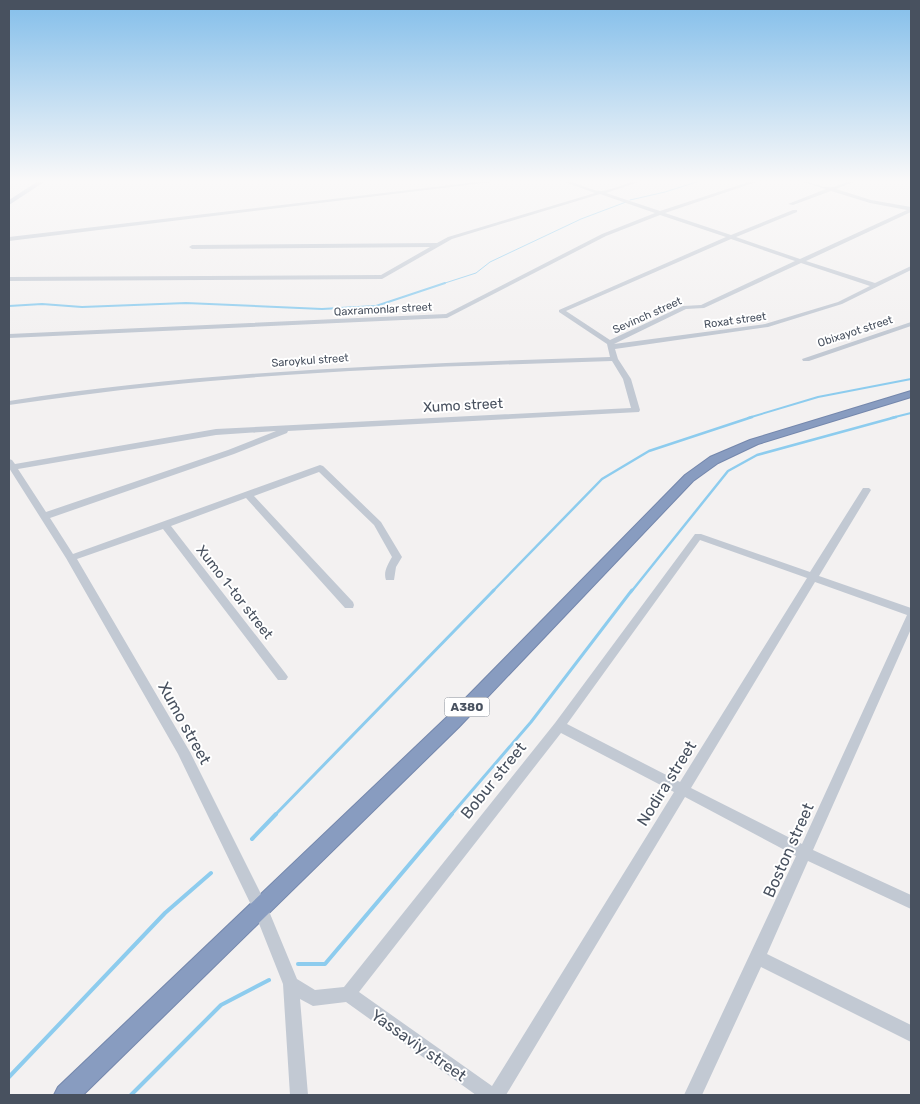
<svg xmlns="http://www.w3.org/2000/svg" width="920" height="1104" font-family="Rubik,sans-serif">
<style>
.lines{fill:none;stroke-linecap:round;stroke-linejoin:round}
.stream-far4{stroke:#8dccee;stroke-width:1}
.stream-far3{stroke:#8dccee;stroke-width:2}
.stream-far2{stroke:#8dccee;stroke-width:2.5}
.stream-far1{stroke:#8dccee;stroke-width:3}
.stream{stroke:#8dccee;stroke-width:4}
.highway-casing{stroke:#7487ac;stroke-width:2}
.minor{fill:#c2c9d3;fill-rule:evenodd}
.major{fill:#b1bcd0;fill-rule:evenodd}
.highway{fill:#889cc0;fill-rule:evenodd}
.labels{text-anchor:middle;stroke-width:4;stroke-linejoin:round;paint-order:stroke}
.far-street-label{font-size:11px;fill:#48515f;stroke:#fff}
.shield{fill:#fff;stroke:#7f858f;stroke-width:1}
.shield-label{font-size:12px;font-weight:bold;fill:#48515f}
.street-label{font-size:14px;fill:#48515f;stroke:#fff}
.near-street-label{font-size:16px;fill:#48515f;stroke:#fff}
</style>
<rect width="100%" height="100%" fill="#f3f1f1"/>
<g class="lines">
<path class="stream-far4" d="M630,200L665,192L703,180
M442,284L476,273L490,262L581,219L626,202"/>
<path class="stream-far3" d="M9,306L42,304L82,307L186,303L322,309L376,306L445,283
M748,418L818,397L911,379
M891,418L911,413"/>
<path class="stream-far2" d="M492,592L602,479L649,451L752,417
M631,592L728,471L757,455L896,417"/>
<path class="stream-far1" d="M275,815L494,590
M451,815L531,722L632,590"/>
<path class="stream" d="M252,839L276,814
M298,964H325L452,814
M9,1077L165,913L211,873
M131,1095L221,1005L269,980"/>
<defs>
<path id="highway" d="M911,391V397L758,444L718,463L693,481L459,727L83,1095H54L58,1087L447,717L685,475L710,457L750,440Z"/>
</defs>
<use href="#highway" class="highway-casing"/>
<path class="minor" d="M494,180H508L9,241V237Z
M559,180C573,180 590,191 601,191C616,190 629,180 644,180L606,193L660,211L755,180H762L665,213L731,235L793,210H797V212L736,237L800,259L907,210L870,203L831,191L793,205L788,204L826,189L797,180C808,180 822,189 832,187C841,186 848,180 858,180L836,189L871,200L911,207V212L806,261L875,283L909,267L911,266V270L842,304L768,327L615,349L618,359L631,379L640,410L639,412L288,431L287,433L234,454L50,518L73,554L320,465L323,466L381,522L402,557L396,567L394,580H386C383,572 388,564 392,557L374,525L319,472L254,496L353,602L354,605L353,608H345L246,498L171,526L286,674L288,677L286,680H278L163,529L77,559L190,752L266,904L297,979L315,990L344,987L555,723L695,534H701L810,572L863,488H869L871,490L819,576L911,608V629L813,850L911,895V909L808,861L767,954L911,1025V1042L761,967L702,1095H684L796,856L685,797L506,1095H476L346,1002L313,1006L300,999L308,1095H290L283,984L254,911L178,754L66,558L9,468V459L12,460L15,464L216,429L631,408L623,379L612,361C461,366 309,370 159,386C109,391 59,398 9,405V401C208,370 409,364 610,357L607,344L559,312V310L726,237L660,215L606,236L447,318L9,338V334L446,314L602,234L655,213L600,194L452,239L382,279L9,281V277L381,275L430,247L192,249L189,247L192,245L437,243L448,237L595,193ZM731,239L795,261L701,305L683,306L610,340L566,311ZM801,263L870,286L838,302L765,324L614,344L686,309L704,308ZM276,431L228,450L46,512L18,469L216,435ZM700,540L807,578L680,782L567,724ZM815,582L907,615L802,844L691,788ZM561,733L674,792L492,1086L359,992Z
M911,322V326L809,361H803L802,359Z"/>
<path class="major" d="M40,180H47L9,205V200Z"/>
<use href="#highway" class="highway"/>
</g>
<linearGradient id="sky" x2="0" y2="1"><stop stop-color="#83beea"/><stop offset="0.54" stop-color="#faf9f9"/><stop offset="1" stop-color="#faf9f9" stop-opacity="0"/></linearGradient>
<rect width="920" height="335" fill="url(#sky)"/>
<g class="labels">
<g class="far-street-label">
<text transform="translate(383 309) rotate(-3)" y="4">Qaxramonlar street</text>
<text transform="translate(647 315) rotate(-24)" y="4">Sevinch street</text>
<text transform="translate(735 320) rotate(-8)" y="4">Roxat street</text>
<text transform="translate(855 331) rotate(-18)" y="4">Obixayot street</text>
<text transform="translate(310 360) rotate(-4)" y="4">Saroykul street</text>
</g>
<rect class="shield" x="444.5" y="697.5" width="45" height="19" rx="4"/>
<g class="shield-label">
<text x="467" y="711">A380</text>
</g>
<g class="street-label">
<text transform="translate(463 405) rotate(-3)" y="5">Xumo street</text>
<text transform="translate(235 592) rotate(52)" y="5">Xumo 1-tor street</text>
</g>
<g class="near-street-label">
<text transform="translate(185 723) rotate(61)" y="6">Xumo street</text>
<text transform="translate(493 780) rotate(-51)" y="6">Bobur street</text>
<text transform="translate(666 783) rotate(-58)" y="6">Nodira street</text>
<text transform="translate(788 850) rotate(-66)" y="6">Boston street</text>
<text transform="translate(419 1045) rotate(35)" y="6">Yassaviy street</text>
</g>
</g>
<rect width="920" height="1104" fill="none" stroke="#48515f" stroke-width="20"/>
</svg>
